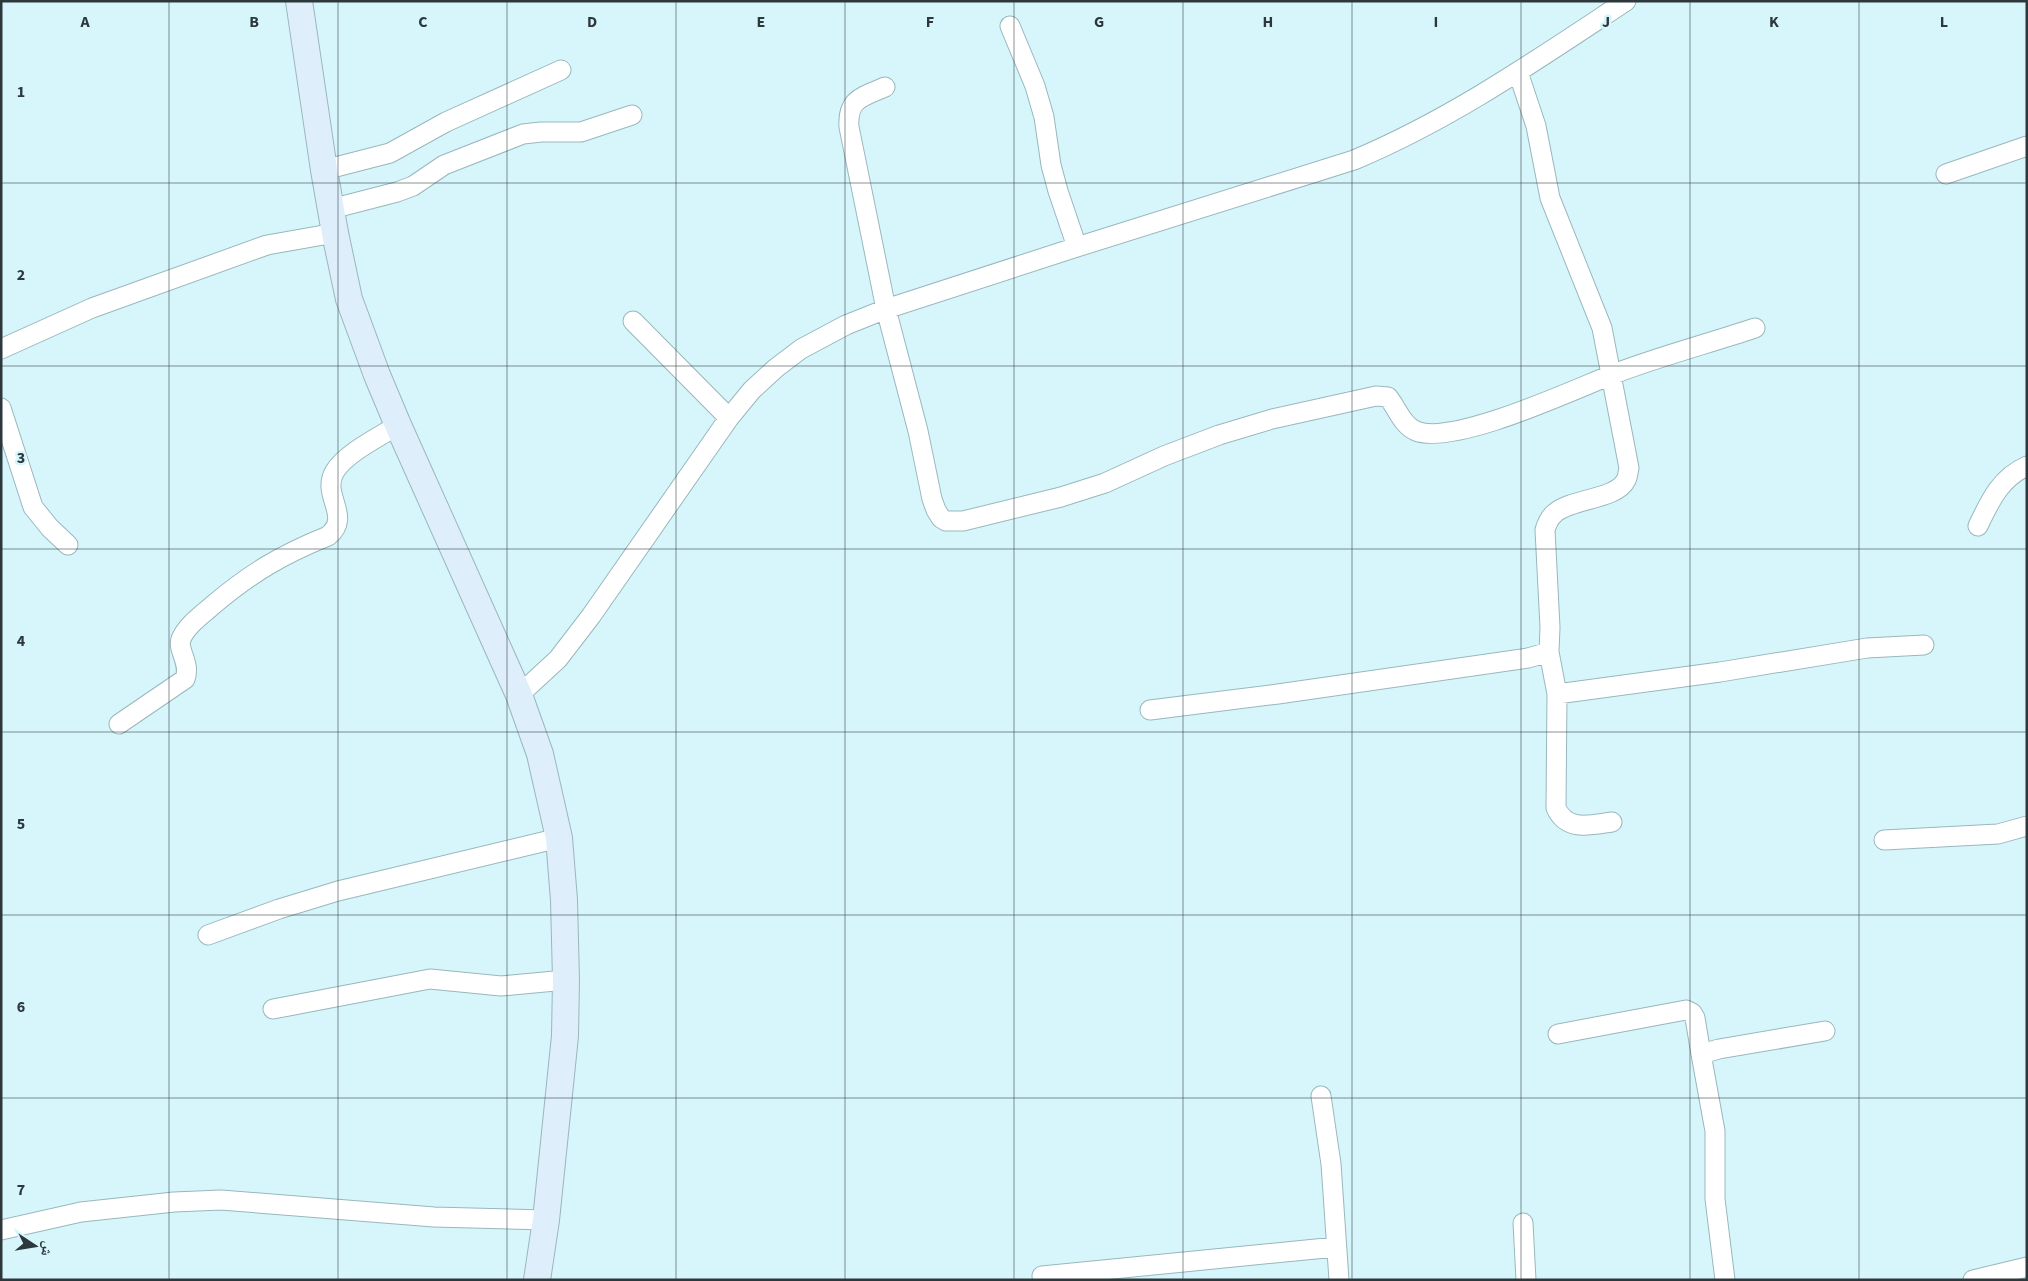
<svg xmlns="http://www.w3.org/2000/svg" width="2028" height="1281" font-family="'Source Sans 3','Noto Naskh Arabic',sans-serif">
<style>
.lines{fill:none;stroke-linecap:round;stroke-linejoin:round}
.street-casing{stroke:#99b7bd;stroke-width:21}
.secondary-casing{stroke:#99b7bd;stroke-width:28}
.street{stroke:#fff;stroke-width:19}
.secondary{stroke:#deeefb;stroke-width:26}
.grid{fill:none;stroke:#2c383b;stroke-width:1;stroke-opacity:0.55}
.grid-label{font-size:16px;text-anchor:middle;font-weight:bold;fill:#2c383b;stroke:#d6f6fc;stroke-width:5;stroke-linejoin:round;paint-order:stroke}
</style>
<rect width="100%" height="100%" fill="#d6f6fc"/>
<g class="lines">
<defs>
<path id="street" d="M1010,26L1035,86L1044,117L1051,165L1058,191L1077,247
M885,87C862,97 847,99 849,127L886,309L918,431L932,499L936,510L941,518L946,521H963L1061,497L1105,483L1164,456L1219,435L1272,419L1376,396L1388,397C1397,408 1402,425 1416,431C1453,446 1573,390 1611,375C1657,357 1707,344 1755,328
M324,170L390,153L446,122L561,70
M1946,174L2027,146
M331,209L397,192L413,186L444,165L523,134L541,132H581L632,115
M633,321L729,418
M1,349L92,308L267,245L335,233
M1,408L33,507L50,528L68,545
M1978,526C1990,501 2000,478 2027,466
M1549,652L1557,694L1720,672L1867,648L1924,645
M1557,694L1556,808C1567,832 1590,825 1612,822
M519,695L558,659L591,616L729,418L752,390L776,368L801,349L846,325L886,309L1077,247L1354,160C1452,119 1538,59 1626,1
M1150,710L1278,694L1528,658L1549,652L1550,627L1545,530C1547,523 1550,517 1555,513C1572,498 1616,500 1626,480C1628,477 1628,471 1629,468L1602,328L1550,198L1536,126L1518,72
M119,724L185,679C191,663 177,650 181,639C187,625 202,615 213,605C251,573 281,555 328,536C353,516 320,495 335,471C346,453 379,437 398,425
M1884,840L1998,834L2027,826
M208,935L279,909L338,891L559,838
M273,1009L430,979L501,986L566,980
M1558,1034L1686,1010L1692,1013L1695,1018L1701,1054
M1321,1096L1331,1164L1339,1280
M1523,1223L1526,1280
M1,1230L81,1212L174,1202L221,1200L434,1217L546,1220
M1042,1276L1336,1247
M1725,1280L1715,1199V1131L1701,1054L1719,1049L1825,1031
M1973,1280L2027,1267"/>
<path id="secondary" d="M299,1L324,170L335,233L349,299L377,375L398,425L519,695L540,754L559,838L564,900L566,980L565,1036L546,1220L537,1280"/>
</defs>
<use href="#street" class="street-casing"/>
<use href="#secondary" class="secondary-casing"/>
<use href="#street" class="street"/>
<use href="#secondary" class="secondary"/>
</g>
<path class="grid" d="M169,1V1280M338,1V1280M507,1V1280M676,1V1280M845,1V1280M1014,1V1280M1183,1V1280M1352,1V1280M1521,1V1280M1690,1V1280M1859,1V1280M1,183H2027M1,366H2027M1,549H2027M1,732H2027M1,915H2027M1,1098H2027"/>
<g class="grid-label">
<text x="85" y="27">A</text>
<text x="254" y="27">B</text>
<text x="423" y="27">C</text>
<text x="592" y="27">D</text>
<text x="761" y="27">E</text>
<text x="930" y="27">F</text>
<text x="1099" y="27">G</text>
<text x="1268" y="27">H</text>
<text x="1436" y="27">I</text>
<text x="1606" y="27">J</text>
<text x="1774" y="27">K</text>
<text x="1944" y="27">L</text>
<text x="21" y="97">1</text>
<text x="21" y="280">2</text>
<text x="21" y="463">3</text>
<text x="21" y="646">4</text>
<text x="21" y="829">5</text>
<text x="21" y="1012">6</text>
<text x="21" y="1195">7</text>
</g>
<rect width="2028" height="1281" fill="none" stroke="#2c383b" stroke-width="5"/>
<g transform="translate(35 1246) rotate(102)" stroke="#d6f6fc" stroke-width="4" paint-order="stroke">
<path d="M0-4L9 19L0 12L-9 19Z" fill="#2c383b"/>
<text y="-8" font-size="14" font-weight="bold" text-anchor="middle" fill="#2c383b">ش</text>
</g>
</svg>
